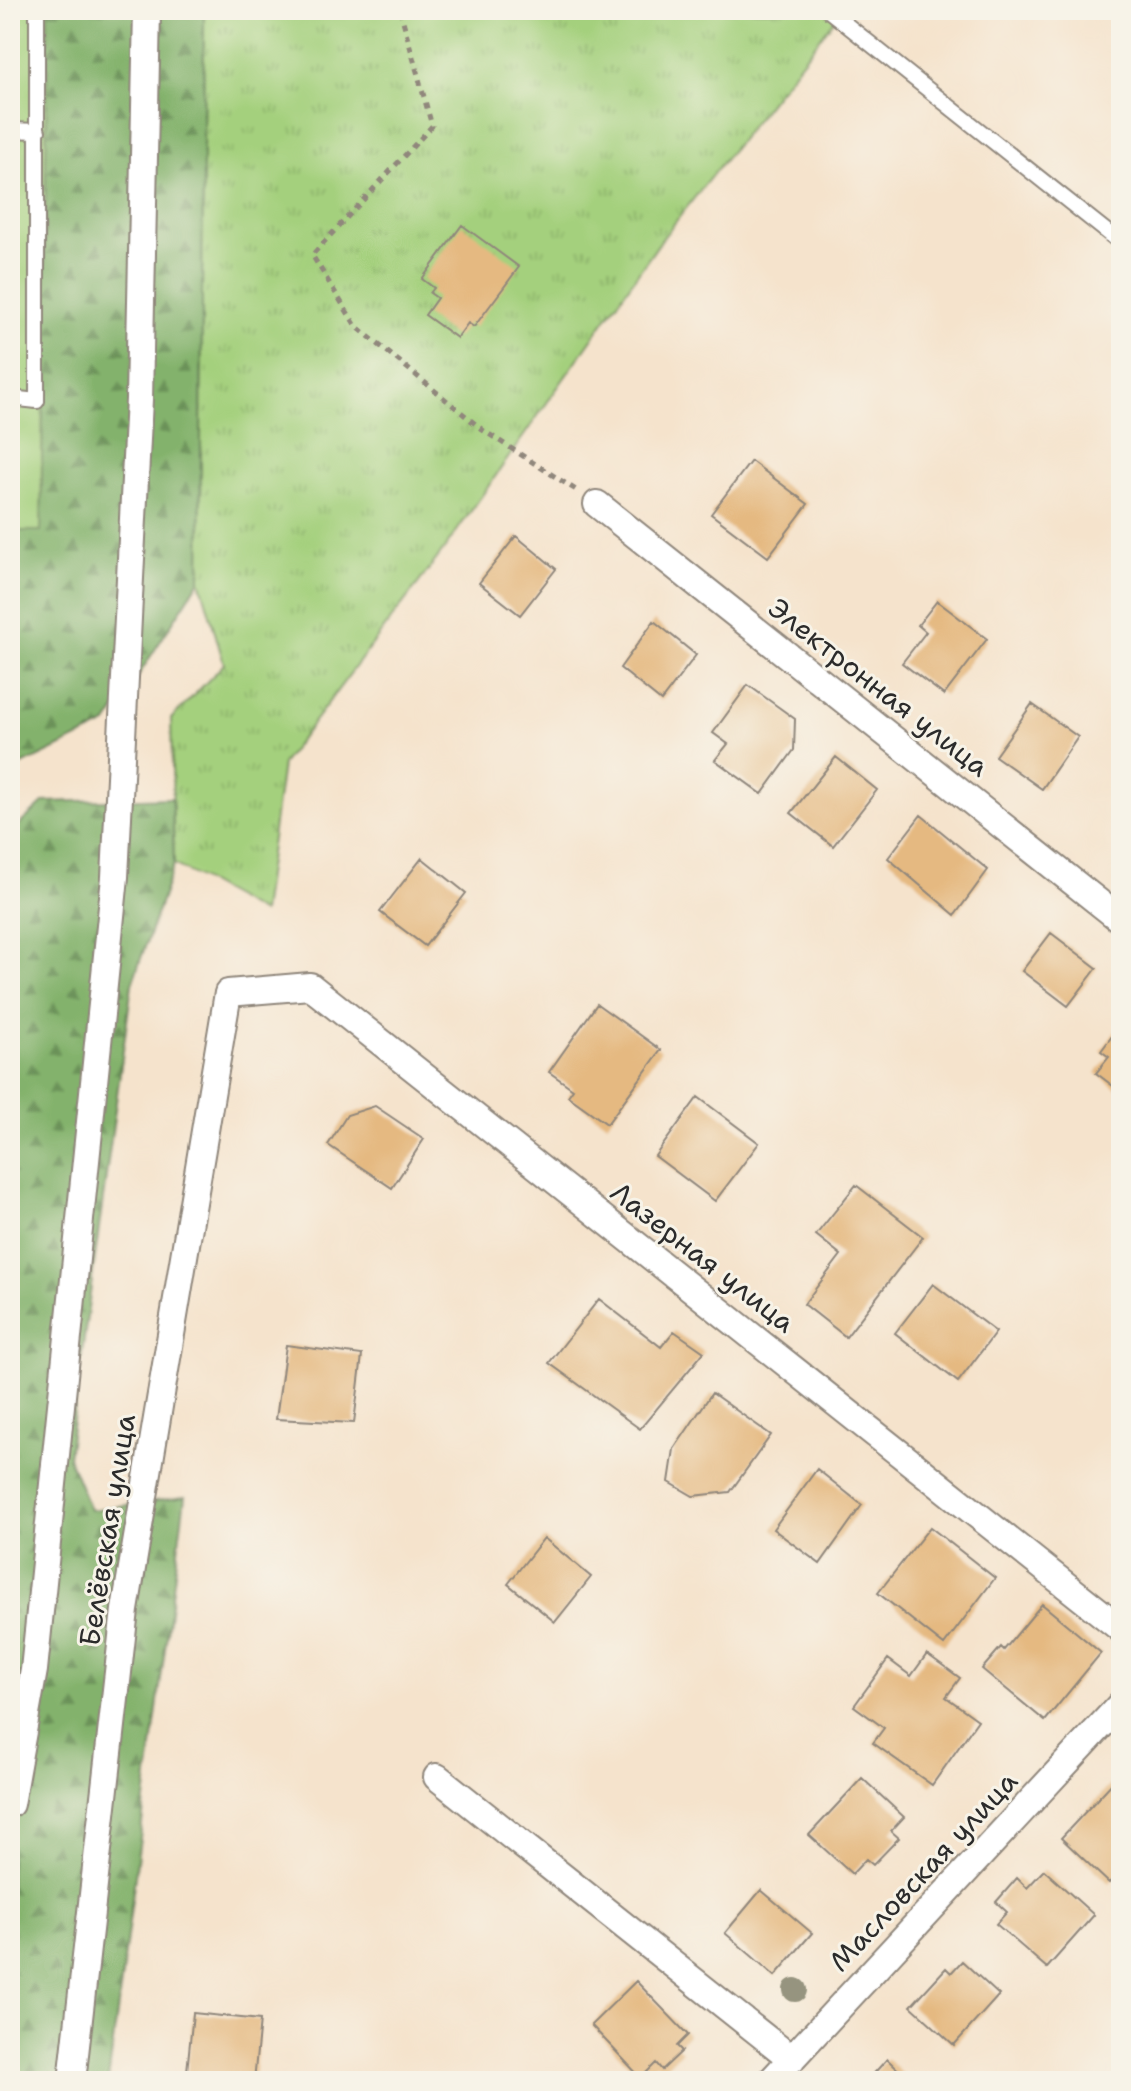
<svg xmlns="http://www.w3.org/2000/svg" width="1131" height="2091" font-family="'Shantell Sans',sans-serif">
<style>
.grass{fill:url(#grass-tufts);stroke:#687e54;stroke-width:2}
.forest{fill:url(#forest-firs);stroke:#576e4c;stroke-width:2}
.garden{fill:#a4d07d;stroke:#687e54;stroke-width:2}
.building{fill:#e5b981}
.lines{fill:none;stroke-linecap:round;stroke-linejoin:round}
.service-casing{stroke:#90877c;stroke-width:18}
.minor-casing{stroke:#90877c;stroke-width:30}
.path{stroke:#90877c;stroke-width:5;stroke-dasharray:6 6;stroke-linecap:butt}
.service{stroke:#fff;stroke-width:14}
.minor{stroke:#fff;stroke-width:26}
.tree{fill:#96947f}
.labels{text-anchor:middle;stroke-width:6;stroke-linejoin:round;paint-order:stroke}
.street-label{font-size:28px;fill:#2b2b2b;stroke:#f7f3e8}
</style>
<defs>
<pattern id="grass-tufts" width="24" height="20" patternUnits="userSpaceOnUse" patternTransform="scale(2)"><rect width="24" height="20" fill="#a4d07d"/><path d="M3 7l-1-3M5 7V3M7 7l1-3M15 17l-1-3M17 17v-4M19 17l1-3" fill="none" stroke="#8db36c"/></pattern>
<pattern id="forest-firs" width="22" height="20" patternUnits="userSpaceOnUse" patternTransform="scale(2)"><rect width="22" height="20" fill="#83b26c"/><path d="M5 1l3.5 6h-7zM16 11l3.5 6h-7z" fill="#6b9159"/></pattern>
</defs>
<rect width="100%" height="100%" fill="#f7f3e8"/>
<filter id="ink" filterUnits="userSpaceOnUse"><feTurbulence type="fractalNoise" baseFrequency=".0125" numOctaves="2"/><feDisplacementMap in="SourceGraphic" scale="16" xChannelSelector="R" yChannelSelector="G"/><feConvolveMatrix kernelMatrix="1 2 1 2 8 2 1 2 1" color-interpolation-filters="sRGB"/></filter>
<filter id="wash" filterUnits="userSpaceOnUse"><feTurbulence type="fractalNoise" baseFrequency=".006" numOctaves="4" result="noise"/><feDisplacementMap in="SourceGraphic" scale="32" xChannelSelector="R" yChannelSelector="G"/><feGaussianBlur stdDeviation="1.8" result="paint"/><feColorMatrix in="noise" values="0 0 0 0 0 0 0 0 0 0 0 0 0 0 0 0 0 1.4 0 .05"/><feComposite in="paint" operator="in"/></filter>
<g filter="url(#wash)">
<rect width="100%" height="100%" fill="#f5e3cc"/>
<path class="grass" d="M204,10H842L662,239L445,548L282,764L262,913L174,864L171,719L224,664L200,580Z"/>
<path class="forest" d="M48,10H204L200,580L107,724L10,771V531H41Z
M172,798L174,864L132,984L68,1457L90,1510L185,1497L108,2081H10V833L44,802Z"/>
<path class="garden" d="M10,10H48L41,531H10Z"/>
<g id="blocks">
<path class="building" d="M462,225L519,267L474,327L468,323L457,338L425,315L437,298L430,293L434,288L422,279Z
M751,461L808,504L768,557L711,514Z
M516,536L556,569L520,615L479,583Z
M937,601L987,639L944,695L902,663L926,632L918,625Z
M654,621L696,655L661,701L620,668Z
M748,685L795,719L794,750L762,794L715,760L728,744L713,733Z
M1032,704L1078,737L1042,789L995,756Z
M836,757L877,790L833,846L791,813Z
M921,815L988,870L955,915L888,858Z
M422,858L466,893L425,946L380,912Z
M1051,933L1097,968L1068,1006L1022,971Z
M597,1004L661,1050L607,1124L568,1096L573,1089L549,1072Z
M1121,1024V1092L1096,1073L1109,1057L1101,1051Z
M698,1097L759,1143L715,1201L655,1156Z
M375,1106L424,1139L392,1188L328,1145L347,1115Z
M856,1185L923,1237L846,1337L804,1304L841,1255L816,1235Z
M933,1284L996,1332L958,1382L895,1333Z
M599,1299L661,1347L674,1331L704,1352L640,1429L549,1363Z
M286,1345L362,1355L354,1423L276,1419Z
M712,1393L771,1435L730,1492L693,1496L669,1482L674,1449Z
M817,1469L862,1505L820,1564L773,1529Z
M930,1527L995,1578L944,1645L878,1593Z
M544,1538L591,1577L555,1622L508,1584Z
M1042,1604L1101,1653L1045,1721L982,1669L1001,1647L1004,1650Z
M927,1654L960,1678L946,1697L978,1720L932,1785L873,1743L884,1728L854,1706L888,1659L911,1676Z
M862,1778L904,1817L891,1831L899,1838L873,1865L866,1859L852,1874L809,1835Z
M1115,1780L1121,1786V1870L1109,1883L1061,1838Z
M1044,1870L1094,1915L1047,1968L996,1924L1007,1912L996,1902L1017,1878L1027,1888Z
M761,1890L812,1933L775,1976L725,1933Z
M962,1961L999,1995L954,2045L911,2006L946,1968L951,1973Z
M636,1981L688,2035L677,2046L682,2051L662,2070L656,2063L641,2078L591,2025Z
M193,2013L260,2020L254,2081H186Z
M887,2059L910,2081H867Z"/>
</g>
</g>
<g filter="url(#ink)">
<use href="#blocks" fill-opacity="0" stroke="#90877c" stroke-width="2"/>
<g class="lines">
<defs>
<path id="service" d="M828,10L1121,243
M10,130L38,131
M10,398L37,401V10"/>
<path id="minor" d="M597,504L1121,920
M437,1777L792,2059
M10,1804L34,1670L115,877L139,399L147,10
M72,2081L125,1610L228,993L310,986L1121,1629
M771,2081L1121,1704"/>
</defs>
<use href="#service" class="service-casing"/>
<use href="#minor" class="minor-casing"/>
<path class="path" d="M400,10L432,126L312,255L356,326L484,431L576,490"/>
<use href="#service" class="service"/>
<use href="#minor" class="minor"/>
</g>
<circle class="tree" cx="795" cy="1990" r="12"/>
</g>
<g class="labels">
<g class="street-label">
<text transform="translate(879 687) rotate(38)" y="10">Электронная улица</text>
<text transform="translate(703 1257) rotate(38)" y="10">Лазерная улица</text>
<text transform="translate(107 1530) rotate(-81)" y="10">Белёвская улица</text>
<text transform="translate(923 1871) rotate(-47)" y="10">Масловская улица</text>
</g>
</g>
<rect width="1131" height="2091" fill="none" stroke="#f7f3e8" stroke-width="40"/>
</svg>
